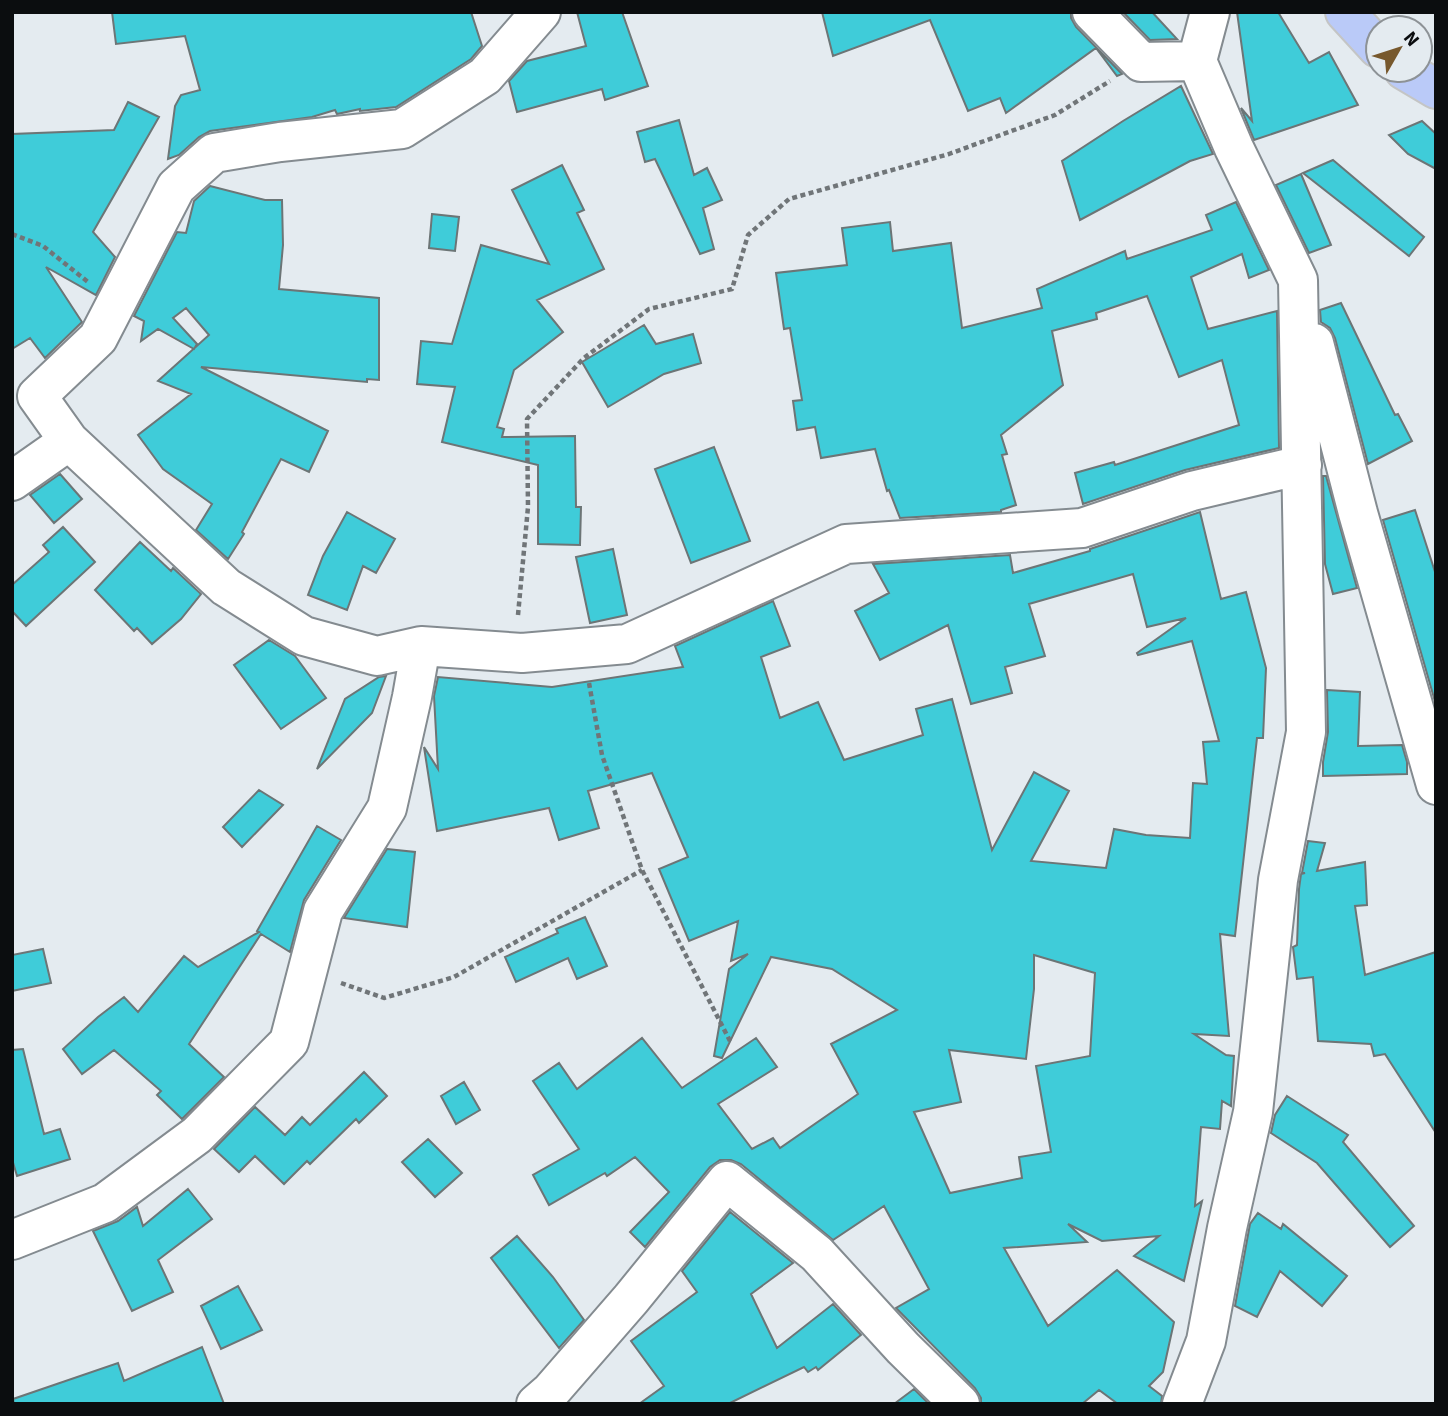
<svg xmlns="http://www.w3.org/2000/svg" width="1448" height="1416" font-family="'Source Sans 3',sans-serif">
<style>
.building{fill:#3fccd9;stroke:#6c7576;stroke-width:2;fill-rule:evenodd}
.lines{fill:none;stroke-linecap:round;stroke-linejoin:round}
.street-casing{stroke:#848b90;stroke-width:42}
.primary-casing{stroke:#c4c5c5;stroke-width:42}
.path{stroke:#707578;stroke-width:4.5;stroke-dasharray:5 3.5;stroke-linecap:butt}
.street{stroke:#fff;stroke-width:38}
.primary{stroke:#bacaf8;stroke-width:38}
</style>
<rect width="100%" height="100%" fill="#e4ebf0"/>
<path class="building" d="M112,12H471L482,46L471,59L396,107L360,111V109L337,114L335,110L312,117L210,131L199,137L179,155L168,159L175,106L181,95L200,90L185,36L116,44Z
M577,12H622L648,86L605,100L602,89L517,112L509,81L527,61L586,46Z
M822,12H1071V18L1076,27L1122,74L1117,76L1096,48L1006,113L1000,98L968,111L930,20L833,56Z
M1123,12H1152L1177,39L1150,40Z
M1237,12H1278L1309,63L1329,52L1358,105L1254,140L1241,108L1252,121Z
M1181,86L1213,154L1190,161L1080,220L1062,161L1123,121Z
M128,102L159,117L93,232L115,257L96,295L46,267L82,322L45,358L30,338L12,349V134L114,130Z
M679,120L694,175L707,168L722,200L703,208L714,249L700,254L655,159L645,162L637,132Z
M1422,121L1436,134V169L1408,154L1389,135Z
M1333,160L1424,237L1409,256L1303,173Z
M562,165L584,210L577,213L604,269L537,300L563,332L514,370L497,427L504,429L502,437L575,436L576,507H581L580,545L538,544V465L442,442L455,387L417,384L421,341L452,344L481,245L549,264L512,190Z
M1301,174L1331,245L1309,253L1276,185Z
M210,186L265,200H282L283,245L279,289L379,298V380L367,379V382L201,367L328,431L309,472L281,459L242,532L244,534L228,559L196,530L212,504L163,469L138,435L191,394L158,381L209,335L186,308L173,318L197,344L194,349L158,329L141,341L144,321L134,316L177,232L186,233L194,201Z
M1236,202L1269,270L1249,278L1242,254L1191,277L1208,329L1277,311L1279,448L1185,470L1083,504L1075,473L1114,462L1115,465L1239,425L1222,360L1179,377L1147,296L1096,313L1097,319L1052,331L1063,385L1001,435L1007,454L1002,455L1016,505L1001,510V512L900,518L889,490L887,491L875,449L821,458L815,427L797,430L793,401L802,400L790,328L784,329L776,273L847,265L842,228L890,222L893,251L951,243L962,328L1042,308L1037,289L1125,251L1127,259L1212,230L1206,215Z
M432,214L459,217L455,251L429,248Z
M1341,303L1395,415L1398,414L1412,441L1368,464L1335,338L1330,328L1321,322L1320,310Z
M644,325L656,344L693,334L701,363L664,374L608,407L582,362Z
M714,447L750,541L691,563L655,469Z
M60,474L82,499L54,523L30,495Z
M1323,476H1326L1357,588L1333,594L1325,564Z
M1415,510L1436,575V705L1383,520Z
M347,512L395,539L376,573L363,566L347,610L308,595L323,556Z
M1200,512L1221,599L1246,592L1266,668L1263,738H1257L1235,936L1220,934L1229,1036L1194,1034L1226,1055L1234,1056L1231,1106L1222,1101L1220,1129L1201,1127L1195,1206L1202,1201L1184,1281L1134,1256L1159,1236L1102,1241L1068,1224L1087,1242L1004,1248L1048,1326L1117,1270L1174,1322L1163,1372L1149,1386L1162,1396L1161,1404H1118L1099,1390L1082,1404H981V1398L975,1388L896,1308L929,1289L884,1206L833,1240L741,1164L731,1160H720L710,1167L645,1247L630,1232L669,1192L635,1157L607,1176L605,1173L549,1205L533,1175L579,1149L533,1081L559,1063L577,1089L642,1038L682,1088L756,1038L777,1067L718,1104L752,1149L773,1138L780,1148L858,1094L831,1044L897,1010L832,969L771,957L722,1058L714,1056L729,969L748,954L731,961L738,921L689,941L659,869L688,857L652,773L588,791L599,828L559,840L549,808L437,831L424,747L438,769L434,696L438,677L552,687L683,667L675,646L773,601L790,646L761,657L780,718L818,702L844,760L923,735L916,709L952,699L992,850L1034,772L1069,791L1031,861L1106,868L1114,829L1146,835L1190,838L1193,783L1207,784L1203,742L1219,741L1192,641L1138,655L1137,653L1186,618L1147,627L1133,574L1029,604L1045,656L1005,667L1012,693L971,704L948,625L880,660L855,611L889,593L873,564L1010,555L1013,573L1090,551V549ZM1034,955L1095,973L1090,1056L1036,1066L1051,1152L1019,1157L1022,1178L950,1193L914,1112L961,1102L949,1050L1026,1059L1034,989Z
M63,527L95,562L26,626L12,611V585L49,552L43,545Z
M140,542L171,571L173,568L201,594L181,619L152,644L137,628L134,631L95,590Z
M613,549L627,615L590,623L576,557Z
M269,640L295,656L326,698L281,729L234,665Z
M386,676L372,713L317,769L345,699L379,677Z
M1327,690L1360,692L1358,746L1402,745L1407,762V774L1323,776V762L1328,732Z
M259,790L283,805L242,847L223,827Z
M317,826L341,840L304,900L290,952L261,934L189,1044L224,1077L182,1119L157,1095L161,1091L114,1050L82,1074L63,1049L98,1017L124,997L138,1012L184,956L198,967L259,932L257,931Z
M1308,841L1325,843L1317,871L1365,862L1367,905L1355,906L1365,975L1436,952V1133L1385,1054L1374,1056L1371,1044L1318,1041L1313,977L1297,979L1293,947L1297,945L1299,889L1301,874L1305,873H1302Z
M387,849L415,852L407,927L344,918Z
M585,917L607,966L577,979L568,958L516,982L505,957L558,933L556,929Z
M43,949L51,983L12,991V955Z
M23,1049L44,1134L60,1129L70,1159L17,1176L12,1159V1050Z
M364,1072L387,1096L359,1123L356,1119L310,1164L307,1161L284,1184L255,1156L239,1172L214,1149L255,1107L285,1135L302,1117L310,1125Z
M464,1082L480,1110L456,1124L441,1096Z
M1287,1096L1348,1135L1343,1142L1414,1226L1390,1247L1317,1163L1271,1133L1275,1115Z
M428,1139L462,1173L435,1197L402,1162Z
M188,1189L212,1219L158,1260L173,1292L132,1311L93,1231L118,1221L137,1207L143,1226Z
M730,1212L793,1263L751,1294L777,1348L833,1304L861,1335L818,1370L816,1367L808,1372L804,1367L728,1404H639L664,1386L631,1341L697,1292L682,1271Z
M1258,1213L1281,1229L1283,1224L1347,1276L1322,1306L1280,1271L1257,1317L1235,1306L1250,1224Z
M517,1236L553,1277L584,1320L559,1348L491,1258Z
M238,1286L262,1330L221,1349L201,1306Z
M202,1347L224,1404H14L13,1399L118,1363L124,1381Z
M914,1389L929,1404H894Z"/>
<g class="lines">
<defs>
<path id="street" d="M541,12L485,76L402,129L280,142L214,153L176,187L98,338L37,396L69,441L226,587L304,636L377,656L421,646L522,653L627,644L846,544L1082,528L1192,491L1302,465
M1092,12L1141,62L1197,61
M1314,343L1358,513L1436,785
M12,481L69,441
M12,1240L105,1203L197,1135L289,1042L323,911L387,808L412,697L421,646
M536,1404L551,1391L631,1299L727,1181L817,1254L903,1348L960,1404
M1182,1404L1206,1341L1227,1228L1253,1112L1278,880L1306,732L1298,280L1234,148L1197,61L1210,12"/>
<path id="primary" d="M1345,12L1378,48
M1404,70L1436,89"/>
</defs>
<use href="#street" class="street-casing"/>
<use href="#primary" class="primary-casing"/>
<path class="path" d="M12,234L43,246L88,282
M518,615L528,507L527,419L584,358L649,309L732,289L748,235L789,199L949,154L1055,115L1110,81
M589,683L602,755L642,870L730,1041
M341,983L384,998L454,977L642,870"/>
<use href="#street" class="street"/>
<use href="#primary" class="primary"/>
</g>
<rect width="1448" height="1416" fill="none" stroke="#0b0d0f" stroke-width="28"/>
<g transform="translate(1399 49) rotate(51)"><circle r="33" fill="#e4ebf0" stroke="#8d9296" stroke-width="2"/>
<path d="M0-5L12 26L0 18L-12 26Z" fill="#77582d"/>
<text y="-10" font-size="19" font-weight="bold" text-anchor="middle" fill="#0b0d0f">N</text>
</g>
</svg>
